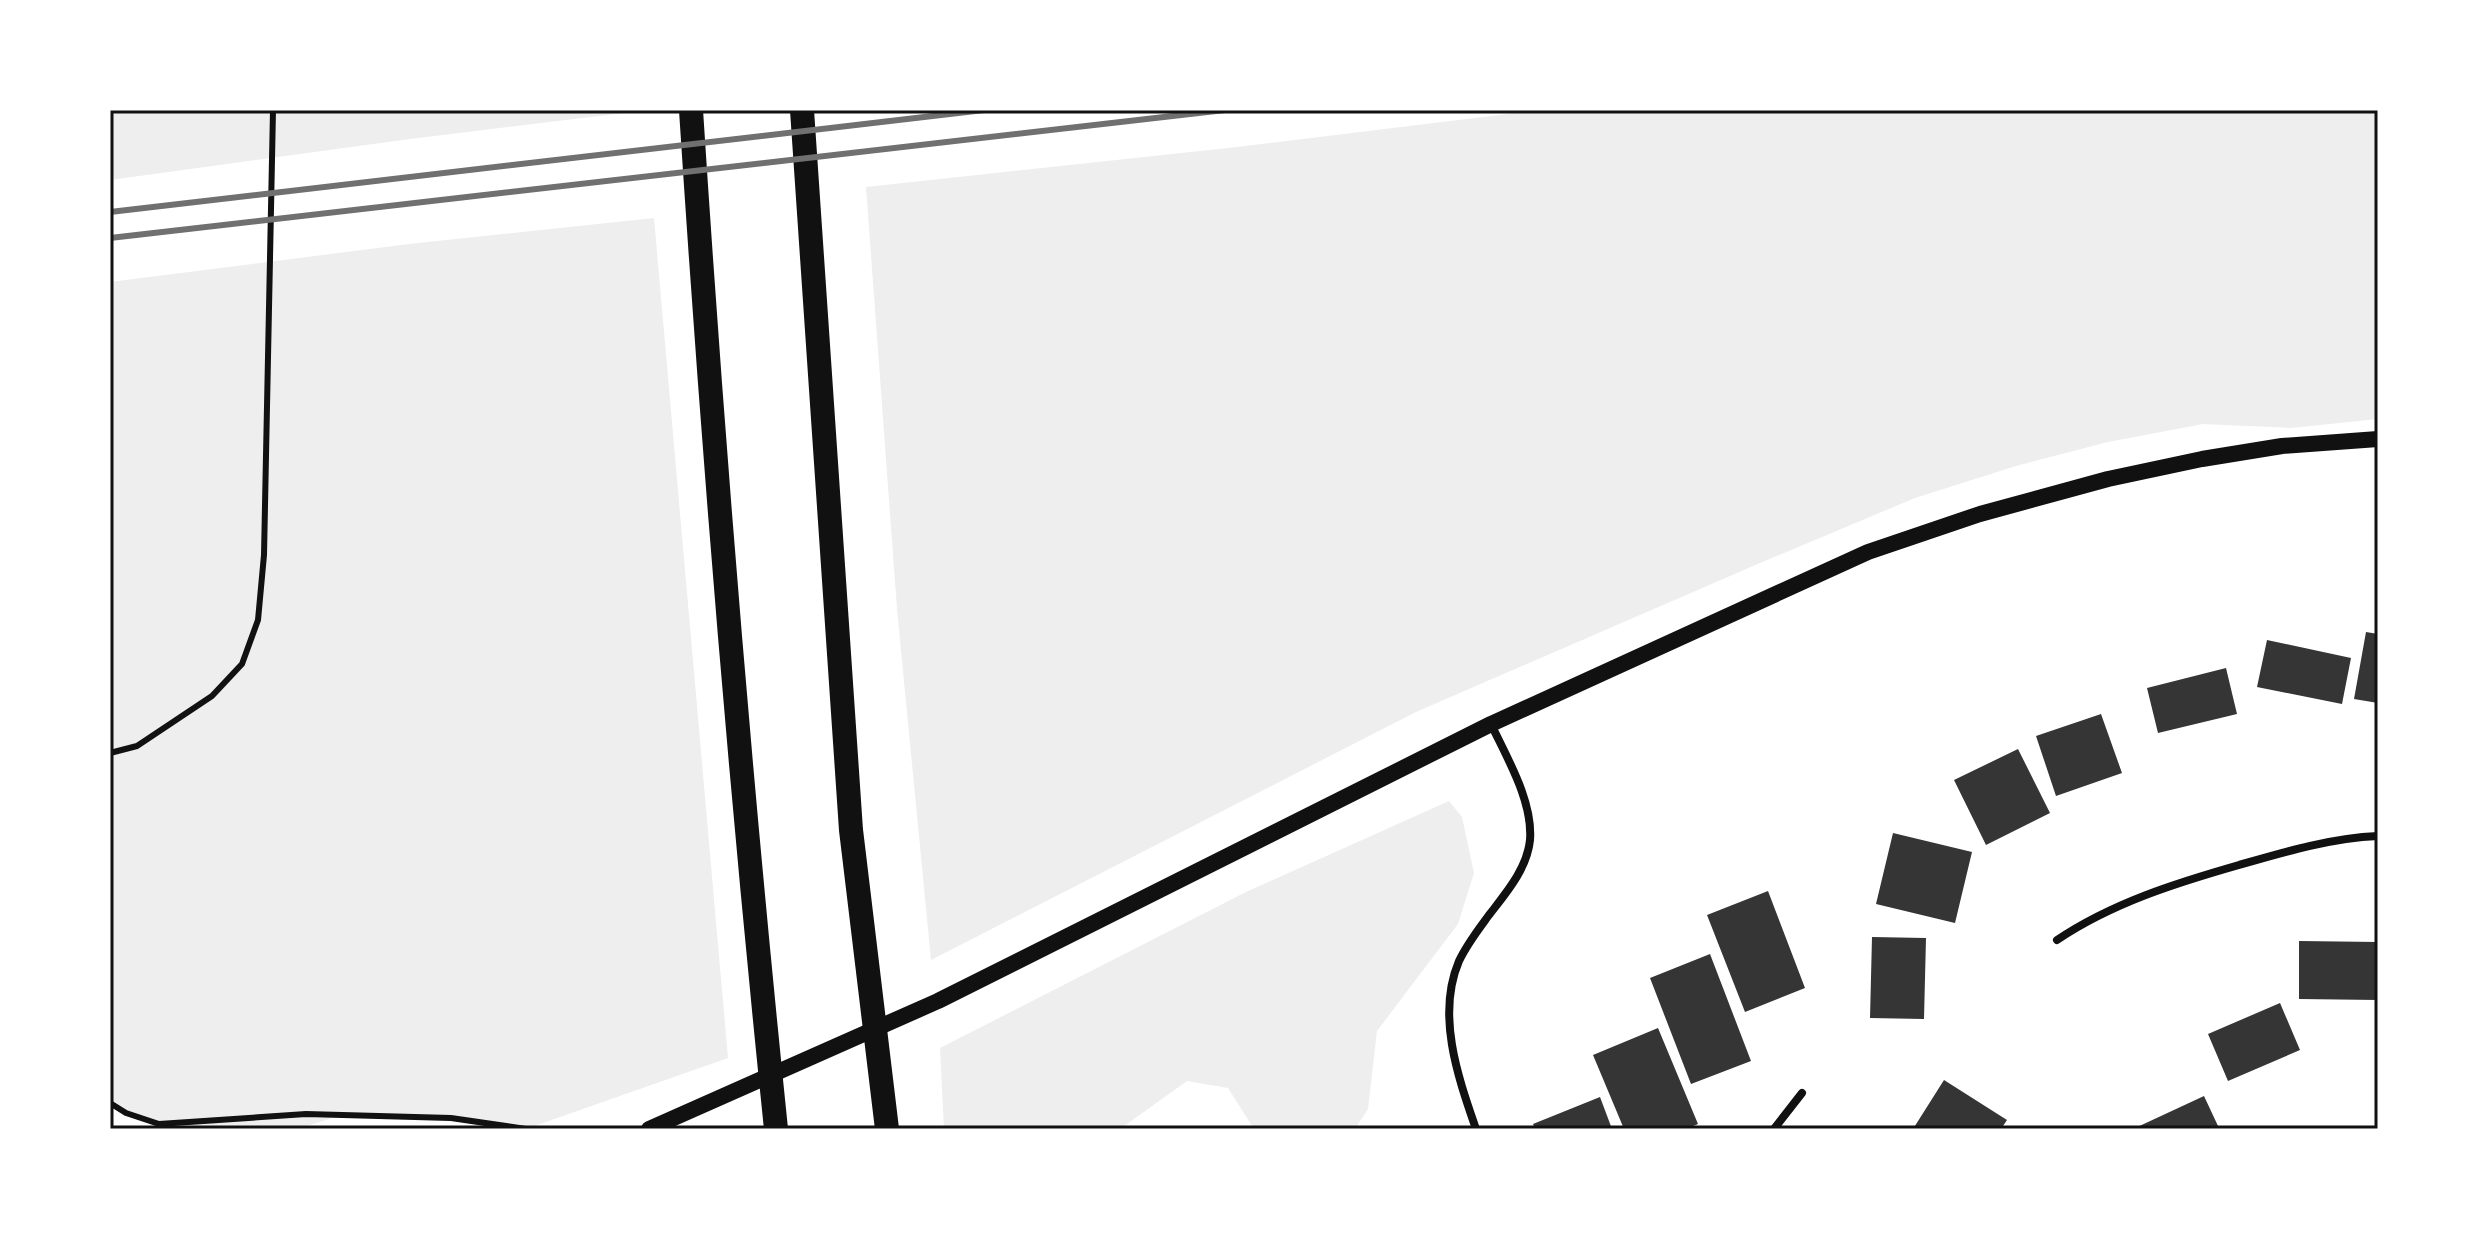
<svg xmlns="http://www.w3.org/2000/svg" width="2488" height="1239" font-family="'Alegreya Sans',sans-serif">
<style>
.green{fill:#eee}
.building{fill:#353535}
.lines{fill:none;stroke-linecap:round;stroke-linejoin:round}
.service{stroke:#111;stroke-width:6}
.minor{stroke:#111;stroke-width:8}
.secondary{stroke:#111;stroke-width:16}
.motorway{stroke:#111;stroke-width:24}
.rail{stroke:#707070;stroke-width:6}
.neatline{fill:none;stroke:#111;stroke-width:3}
</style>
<rect width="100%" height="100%" fill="#fff"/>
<path class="green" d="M110,110H649L410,139L110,180Z
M1540,110H2378V419L2291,428L2203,424L2108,442L2016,466L1915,498L1760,563L1416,712L931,960L897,609L866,187L1228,148Z
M654,218L728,1058L526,1129L451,1118L345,1114L297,1129H162L159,1124L110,1103V282L409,244Z
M1449,801L1462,817L1474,873L1458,924L1377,1031L1368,1109L1355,1129H1254L1228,1088L1187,1081L1120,1129H944L940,1048L1246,892Z"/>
<path class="building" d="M2366,632L2378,634V703L2354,699Z
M2267,640L2351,658L2342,704L2257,687Z
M2226,668L2237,714L2158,733L2147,688Z
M2101,714L2122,773L2056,796L2036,736Z
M2018,749L2050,813L1986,845L1954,780Z
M1893,833L1972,852L1955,923L1876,904Z
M1768,891L1805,988L1745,1012L1707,915Z
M1872,937L1926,938L1924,1019L1870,1018Z
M2299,941L2378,942V1000L2299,999Z
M1710,954L1751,1061L1691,1084L1650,978Z
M2280,1003L2300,1050L2228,1081L2208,1034Z
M1658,1028L1698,1124L1686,1129H1624L1593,1055Z
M1944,1080L2007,1120L2001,1129H1913Z
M2204,1096L2218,1126L2211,1129H2133Z
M1600,1097L1612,1129H1535L1533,1124Z"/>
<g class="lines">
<path class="service" d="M110,753L137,746L212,696L242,664L258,620L264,555L273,110
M110,1103L126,1113L159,1124L306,1114L451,1118L526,1129"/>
<path class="minor" d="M2057,940C2112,903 2176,883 2239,865C2284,852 2331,838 2378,836
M1476,1129C1458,1077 1436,1015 1459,961C1467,944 1478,930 1489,915C1506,893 1527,869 1530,840C1533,801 1507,758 1491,724
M1774,1129L1802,1093"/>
<path class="secondary" d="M649,1129L938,1001L1491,724L1868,552L1980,514L2108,479L2202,459L2282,446L2378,439"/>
<path class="motorway" d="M691,110C713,450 741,790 776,1129
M802,110L851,830L887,1129"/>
<path class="rail" d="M110,212L984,110
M110,238L1225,110"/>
</g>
<rect width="2488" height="1239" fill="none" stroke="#ffffff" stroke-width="224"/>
<rect x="112" y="112" width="2264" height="1015" class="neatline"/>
</svg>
